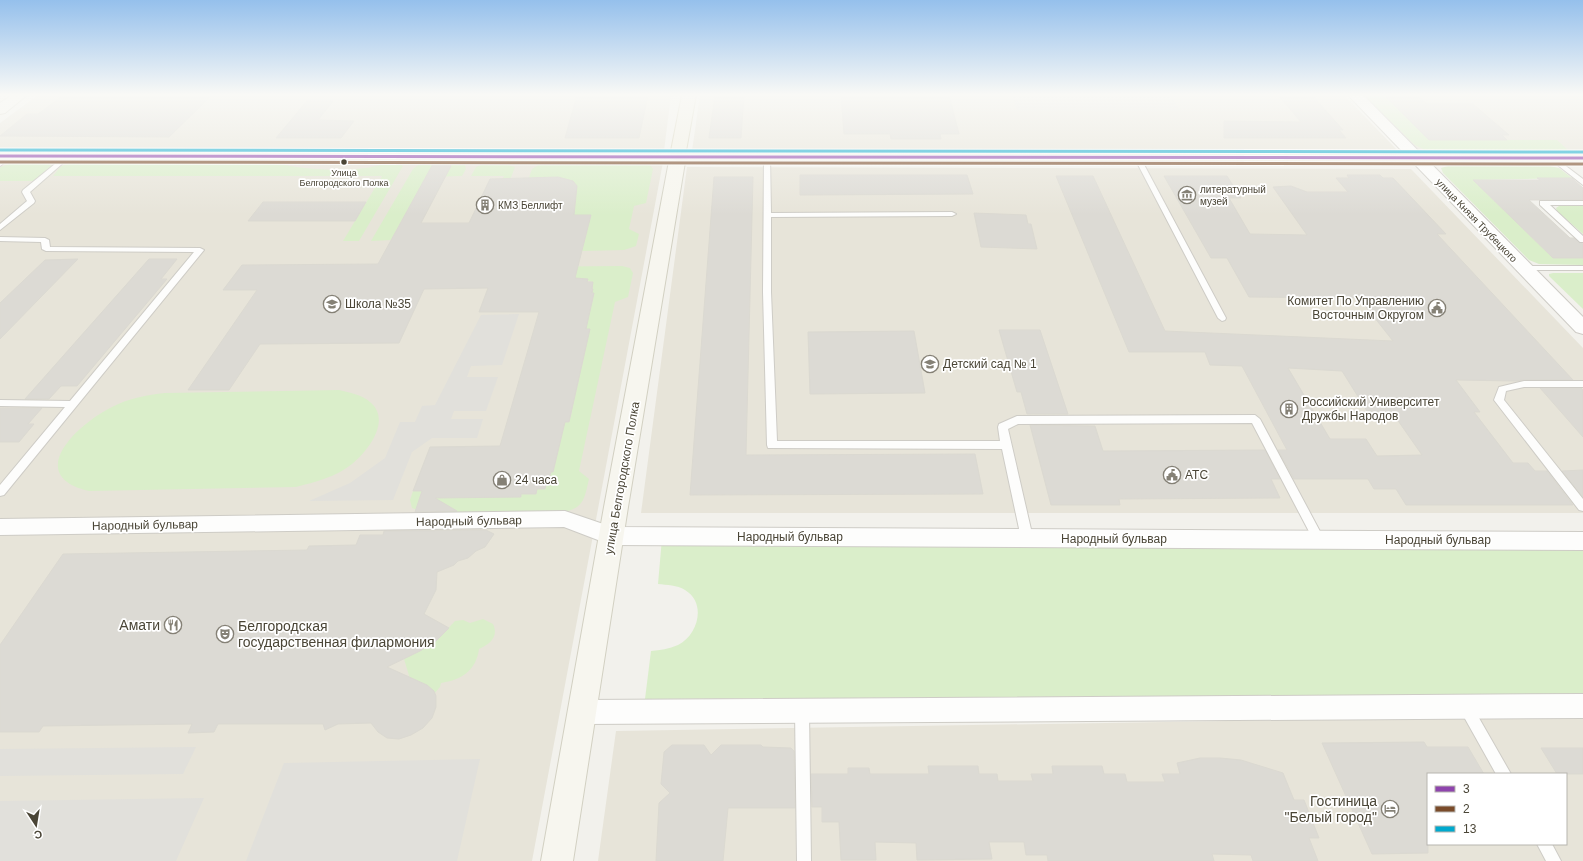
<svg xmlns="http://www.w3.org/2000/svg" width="1583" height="861" font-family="Helvetica,sans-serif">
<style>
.residential{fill:#e7e4d9;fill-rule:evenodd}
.green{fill:#daeeca}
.parking{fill:#e1e0db}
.building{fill:#dcdad4;stroke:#dbd9d1;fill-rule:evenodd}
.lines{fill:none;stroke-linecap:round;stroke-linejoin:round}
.service-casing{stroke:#ceccc6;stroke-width:2}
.minor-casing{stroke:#ceccc6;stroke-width:2}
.tertiary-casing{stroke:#ceccc6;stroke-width:2}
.secondary-casing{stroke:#d2d0c2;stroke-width:2}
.primary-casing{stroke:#d5d1b8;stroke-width:2}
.service{fill:#fdfdfc;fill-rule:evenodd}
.minor{fill:#fdfdfc;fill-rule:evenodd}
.tertiary{fill:#fdfdfc;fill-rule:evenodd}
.secondary{fill:#f7f6ef;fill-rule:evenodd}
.primary{fill:#f2f0e4;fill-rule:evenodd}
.bus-1-casing{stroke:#fff;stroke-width:5}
.bus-2-casing{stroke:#fff;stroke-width:5}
.bus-3-casing{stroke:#fff;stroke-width:5}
.bus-1{stroke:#8e44ad;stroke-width:3}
.bus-2{stroke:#7a4b2a;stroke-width:3}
.bus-3{stroke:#00a9ce;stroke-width:3}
.bus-dot{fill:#4a4536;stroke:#fff;stroke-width:1.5}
.labels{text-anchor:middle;stroke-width:3.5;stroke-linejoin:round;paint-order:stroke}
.far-bus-label{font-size:9px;fill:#4a4536;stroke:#fff}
.far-poi-label{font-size:10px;fill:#4a4536;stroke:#fff;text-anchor:start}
.far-street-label{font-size:10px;fill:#4a4536;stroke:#fff}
.poi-label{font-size:12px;fill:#4a4536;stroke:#fff;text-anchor:start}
.street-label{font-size:12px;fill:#4a4536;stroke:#fff}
.near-poi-label{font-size:14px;fill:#4a4536;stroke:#fff;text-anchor:end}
</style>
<rect width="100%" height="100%" fill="#f2f1ec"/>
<path class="residential" d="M38,95H671L664,151L0,148V123Z
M700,95H1344L1399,152L692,151Z
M1363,95H1583V153H1421Z
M0,160L663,162L532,861H0Z
M687,167L1411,169L1583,348V513H641Z
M1583,715V861H598L616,731ZM1428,774H1566V844H1428Z"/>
<path class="green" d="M1364,95H1384L1429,140H1557L1569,151L1437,152L1425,150L1415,145Z
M16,162H45L52,166L34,181H0V167Z
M75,162L276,163C299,169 341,172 365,168C375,167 395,159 403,166L359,241H343L382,176H53L61,166Z
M426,163L462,164L465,165L466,169L462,176L426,177L391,240L371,241L413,169L418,165Z
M483,164H506L515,167L497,213L488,214L504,176H471L476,167Z
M540,164H643L650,165L653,169L646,203L634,206L629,229L639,234L636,246L624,250L582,251L591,215H553L576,192L577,186C566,174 549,177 535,178L532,186H526L532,169Z
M1448,166H1550L1559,168L1572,178L1473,180L1553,258H1583V265L1539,264L1529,260L1443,173L1441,168Z
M1559,206H1583V234L1557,211L1556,208Z
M622,266L630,268L633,273L628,297L615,302L579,471L589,479C585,495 585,507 567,511L423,512L412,508L410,500L413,491H422L420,495L520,497L521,494H536L537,489H545L547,479L549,478L551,472H553L564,422H569L572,412H570L579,380L574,379L576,367L582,366L584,357H582L590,329H585L590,305L592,304L594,293H592L593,282L576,278H562L508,267Z
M1553,273H1583V309L1549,276V274Z
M339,390C350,393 361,394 370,402C392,420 368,451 352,464C336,477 315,482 296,487L89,491C22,475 79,423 112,407C129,398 147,395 165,393Z
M662,538L1583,542V694L645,699L651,651C660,650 669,649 678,645C698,635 707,603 685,590C677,585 667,585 658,584Z
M483,619L493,624C499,637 490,644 479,649C476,671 461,680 441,683L440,687L434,694L411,682L404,659L436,641L455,621L463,620L470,623Z"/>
<path class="parking" d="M1011,95H1170L1180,110H1017Z
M519,314L502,365L471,366L467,377H498L486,411H454L451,419H483L477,438H432L412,452L393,500L309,501L350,483L385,458L400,422H415L422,406L435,405L481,315Z
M196,747L183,774L0,776V749Z
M480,759L457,861H246L284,763Z
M204,798L176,861H0V801Z"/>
<path class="building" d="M184,95H212L169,137L0,136L27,114H38L61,97H182Z
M577,95H648L639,138H565Z
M715,95H744L741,138H709Z
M841,95H949L959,134H940L941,139H891L890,134H844Z
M1278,95H1312L1343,130H1339L1346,138H1224V121L1301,122Z
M1384,95H1417L1427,104H1473L1509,135H1502L1507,140H1429Z
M307,101H333L318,120L354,121L341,138H276Z
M434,162H444L451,166L421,223H469L490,179L558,177L573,181L577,186L574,215H591L575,278L588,279L587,282H593L592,289H593L592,293H594L586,329H590L569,422H565L553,472H551L549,479H547L545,489H537L536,494H521V497L435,498L457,511L415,512L422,491H413L430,447L500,446L539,312H479L488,288L424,289L399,343L260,344L229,390H188L257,290H223L242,265L378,264Z
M800,175H967L973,194L800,195Z
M1347,175H1380L1383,178H1393L1446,234H1437L1573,380H1524L1516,381L1456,380L1480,412H1474L1513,463H1528L1535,471H1547L1573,505H1406L1396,489H1374L1368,479H1294L1278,450H1287L1242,366L1210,365L1205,352H1129L1056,176H1093L1165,331L1393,341L1359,298L1249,297L1227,258H1211L1164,176H1227L1241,198H1229L1250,234L1307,235L1273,187L1291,186L1307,192H1348L1336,178H1349ZM1288,368L1342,371L1367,411L1392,412L1422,455L1377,456L1366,439H1330Z
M714,177H753L746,455L975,454L983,494L690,495Z
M1537,178H1572L1583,188V200H1529L1570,238H1574L1583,244V258H1553L1473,180H1540Z
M263,202H366L355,221H248Z
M974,213L1026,215L1028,224H1031L1037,249L981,247Z
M78,259L0,339V303L45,260Z
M149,259H177L161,279H167L77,386H61L49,399H25Z
M999,330H1040L1068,414H1027L1021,392H1017Z
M914,331L925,393L810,394L808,332Z
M1540,388H1581L1583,390V437Z
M0,408H42L28,424H34L19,442H0Z
M1030,425L1095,426L1103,451L1265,450L1280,479H1271L1280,498L1119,499L1120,505H1051Z
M1583,470V497L1562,471Z
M486,530L494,534L485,547L476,551L468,558L458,561L454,565L437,572L436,590L424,614L449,628L436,641L420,651L387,667L427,685L434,691L436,696V707L432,718L423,728L411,735L399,739L387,738L378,732L371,723L338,724L325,730L323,724H218L214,732L188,733L192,724L43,726L39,732H0V645L63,554L307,550L309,546L356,545L360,535H383L384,531Z
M1424,742L1427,747H1468L1484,774H1428V853L1372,854L1322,743Z
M672,745H704L711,755L721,745H761L763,747L791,748L794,751L795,808H728L723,861H656L659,803L670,793L661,784L664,752Z
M1541,748H1583V774H1557Z
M1200,758H1220L1241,760L1283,773L1294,800H1304L1319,838H1309L1318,861H1253L1251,855L1212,854L1214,861H1048L1047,855H1026L1024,842H989L992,859L917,860L916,843L875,842L876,860H841L839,822H822V807H812L811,774H848V768H869L870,774H929L928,766H978L979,774H997L998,781H1033L1031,774H1053L1052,766H1102L1104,774H1125L1127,782H1165L1162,774H1180L1177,763Z"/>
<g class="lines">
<defs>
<path id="service" d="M767,154L770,156L771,213L952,212L956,214L952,216L771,217V292L777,441H1000L998,427L999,424L1017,416L1255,415L1260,419L1323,537L1325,540L1323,543L1319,545L1315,543L1252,423L1018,424L1008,429L1033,538L1031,541L1027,543L1023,541L1021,538L1002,449L768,448L767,445L763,292L764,156Z
M8,155L13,156L0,166V161Z
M66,155L71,156L30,192L35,201L34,203L0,230V224L27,201L22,192L23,190Z
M1137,155L1140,157L1226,318L1225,320L1222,321L1218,318L1134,157Z
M1550,157H1554L1583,179V185L1550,159Z
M1540,201H1583V205H1550L1583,236V242H1580L1540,205Z
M0,237L45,238L49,240L50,247L200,248L204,250L4,495L0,496V485L65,407L0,406V400L70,401L194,252L46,251L42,249L41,242L0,241Z
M1521,266H1583V270H1521Z
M1524,381H1583V387H1524L1506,391L1504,400L1583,499V511L1579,510L1494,400L1499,387Z
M1466,702L1471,704L1511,774H1496L1459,708L1461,704Z
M802,705L807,707L809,711L811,861H797L795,711L797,707Z
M1537,844H1552L1561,861H1546Z"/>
<path id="minor" d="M565,511L612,527L1583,532V550L611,545L564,527L0,535V519Z
M1583,694V718L582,724L573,720L570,712L573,704L582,700Z"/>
<path id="tertiary" d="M1348,95H1363L1583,317V334L1576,332Z"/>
<path id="secondary" d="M12,95H27L5,113L0,114V103Z
M0,151L683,153L686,156L628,507L573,861H541L604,507L669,161H0Z"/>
<path id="primary" d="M682,95H696L686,151L1583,153V163L678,161L673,159L670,156Z"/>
</defs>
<use href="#service" class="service-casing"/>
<use href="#minor" class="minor-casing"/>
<use href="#tertiary" class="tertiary-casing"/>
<use href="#secondary" class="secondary-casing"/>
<use href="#primary" class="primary-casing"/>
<use href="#service" class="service"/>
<use href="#minor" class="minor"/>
<use href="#tertiary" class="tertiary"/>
<use href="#secondary" class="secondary"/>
<use href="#primary" class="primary"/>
<defs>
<path id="bus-1" d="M0,156L1583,158"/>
<path id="bus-2" d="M0,162L1583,164"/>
<path id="bus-3" d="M0,150L1583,152"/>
</defs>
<use href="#bus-1" class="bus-1-casing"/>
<use href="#bus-2" class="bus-2-casing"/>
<use href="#bus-3" class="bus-3-casing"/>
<use href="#bus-1" class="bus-1"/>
<use href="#bus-2" class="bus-2"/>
<use href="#bus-3" class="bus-3"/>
</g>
<linearGradient id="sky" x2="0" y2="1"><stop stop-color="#95c0ec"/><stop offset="0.44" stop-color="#f9f9f6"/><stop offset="1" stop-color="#f9f9f6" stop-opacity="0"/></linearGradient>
<rect width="1583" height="215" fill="url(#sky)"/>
<defs>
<symbol id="museum-ring" viewBox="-11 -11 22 22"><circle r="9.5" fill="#fff" stroke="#858176" stroke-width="1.5"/><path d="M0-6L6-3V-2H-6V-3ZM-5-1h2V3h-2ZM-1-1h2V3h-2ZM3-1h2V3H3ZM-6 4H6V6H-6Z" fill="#858176"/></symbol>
<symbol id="building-ring" viewBox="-11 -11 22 22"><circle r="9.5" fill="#fff" stroke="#858176" stroke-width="1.5"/><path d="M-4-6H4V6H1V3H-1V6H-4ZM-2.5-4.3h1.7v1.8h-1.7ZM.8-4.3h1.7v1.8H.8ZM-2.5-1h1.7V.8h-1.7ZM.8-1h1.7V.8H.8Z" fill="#858176"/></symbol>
<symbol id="school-ring" viewBox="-11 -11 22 22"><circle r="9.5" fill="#fff" stroke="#858176" stroke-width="1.5"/><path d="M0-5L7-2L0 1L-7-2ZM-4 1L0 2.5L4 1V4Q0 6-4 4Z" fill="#858176"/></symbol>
<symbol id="civic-ring" viewBox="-11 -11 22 22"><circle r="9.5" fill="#fff" stroke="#858176" stroke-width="1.5"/><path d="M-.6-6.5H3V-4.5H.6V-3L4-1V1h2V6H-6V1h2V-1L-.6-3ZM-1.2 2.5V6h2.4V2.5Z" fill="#858176"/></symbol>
<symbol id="shop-ring" viewBox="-11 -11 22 22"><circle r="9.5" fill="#fff" stroke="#858176" stroke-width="1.5"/><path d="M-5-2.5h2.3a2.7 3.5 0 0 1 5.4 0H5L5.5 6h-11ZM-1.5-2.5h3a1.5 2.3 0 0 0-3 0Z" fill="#858176"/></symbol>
<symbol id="restaurant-ring" viewBox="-11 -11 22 22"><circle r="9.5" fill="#fff" stroke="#858176" stroke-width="1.5"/><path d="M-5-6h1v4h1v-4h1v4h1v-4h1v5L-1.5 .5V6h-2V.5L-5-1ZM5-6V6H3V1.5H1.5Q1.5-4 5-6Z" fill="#858176"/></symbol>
<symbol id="theatre-ring" viewBox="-11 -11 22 22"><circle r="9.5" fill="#fff" stroke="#858176" stroke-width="1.5"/><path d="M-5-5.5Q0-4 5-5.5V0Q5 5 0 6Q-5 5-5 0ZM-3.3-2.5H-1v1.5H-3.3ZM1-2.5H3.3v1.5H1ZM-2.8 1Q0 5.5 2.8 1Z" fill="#858176"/></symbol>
<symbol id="hotel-ring" viewBox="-11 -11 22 22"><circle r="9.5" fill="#fff" stroke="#858176" stroke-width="1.5"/><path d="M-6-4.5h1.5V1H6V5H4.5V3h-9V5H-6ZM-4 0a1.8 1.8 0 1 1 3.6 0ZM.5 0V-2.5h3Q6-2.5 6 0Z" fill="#858176"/></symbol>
</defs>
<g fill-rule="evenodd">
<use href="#museum-ring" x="1177" y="185" width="20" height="20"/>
<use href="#building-ring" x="475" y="195" width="20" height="20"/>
<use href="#school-ring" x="322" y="294" width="20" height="20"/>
<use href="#civic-ring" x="1427" y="298" width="20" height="20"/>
<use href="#school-ring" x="920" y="354" width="20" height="20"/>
<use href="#building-ring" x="1279" y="399" width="20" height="20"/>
<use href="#civic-ring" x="1162" y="465" width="20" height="20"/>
<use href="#shop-ring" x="492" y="470" width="20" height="20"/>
<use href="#restaurant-ring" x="163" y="615" width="20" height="20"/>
<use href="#theatre-ring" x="215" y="624" width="20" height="20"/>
<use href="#hotel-ring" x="1380" y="799" width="20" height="20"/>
</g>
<circle class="bus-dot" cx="344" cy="162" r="3.5"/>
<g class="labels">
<g class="far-bus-label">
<text x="344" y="176">Улица<tspan x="344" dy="10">Белгородского Полка</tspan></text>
</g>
<g class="far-poi-label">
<text x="1200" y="193">литературный<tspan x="1200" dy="12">музей</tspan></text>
<text x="498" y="209">КМЗ Беллифт</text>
</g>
<g class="far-street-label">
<text transform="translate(1477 220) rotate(46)" y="4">улица Князя Трубецкого</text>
</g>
<g class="poi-label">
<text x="1424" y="305" text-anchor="end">Комитет По Управлению<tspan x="1424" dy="14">Восточным Округом</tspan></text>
<text x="345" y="308">Школа №35</text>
<text x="943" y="368">Детский сад № 1</text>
<text x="1302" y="406">Российский Университет<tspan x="1302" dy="14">Дружбы Народов</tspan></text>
<text x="1185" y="479">АТС</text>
<text x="515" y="484">24 часа</text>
</g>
<g class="street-label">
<text transform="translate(622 478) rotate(-80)" y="4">улица Белгородского Полка</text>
<text transform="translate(469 521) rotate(-1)" y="4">Народный бульвар</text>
<text transform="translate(145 525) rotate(-1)" y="4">Народный бульвар</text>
<text x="790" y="541">Народный бульвар</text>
<text x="1114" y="543">Народный бульвар</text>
<text x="1438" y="544">Народный бульвар</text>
</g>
<g class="near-poi-label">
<text x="160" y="630">Амати</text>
<text x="238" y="631" text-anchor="start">Белгородская<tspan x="238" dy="16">государственная филармония</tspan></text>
<text x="1377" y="806">Гостиница<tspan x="1377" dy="16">"Белый город"</tspan></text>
</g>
</g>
<rect x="1427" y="773" width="140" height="72" fill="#ffffff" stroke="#b7b5af"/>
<rect x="1435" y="786" width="20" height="6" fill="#8e44ad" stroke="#b7b5af"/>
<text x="1463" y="793" font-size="12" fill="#4a4536">3</text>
<rect x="1435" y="806" width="20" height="6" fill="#7a4b2a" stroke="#b7b5af"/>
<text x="1463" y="813" font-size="12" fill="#4a4536">2</text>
<rect x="1435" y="826" width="20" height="6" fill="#00a9ce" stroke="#b7b5af"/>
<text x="1463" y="833" font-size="12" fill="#4a4536">13</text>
<g transform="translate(36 825) rotate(168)" stroke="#ffffff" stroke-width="3" paint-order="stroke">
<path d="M0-3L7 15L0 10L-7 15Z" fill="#4a4536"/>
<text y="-6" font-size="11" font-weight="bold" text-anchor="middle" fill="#4a4536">С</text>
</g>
</svg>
